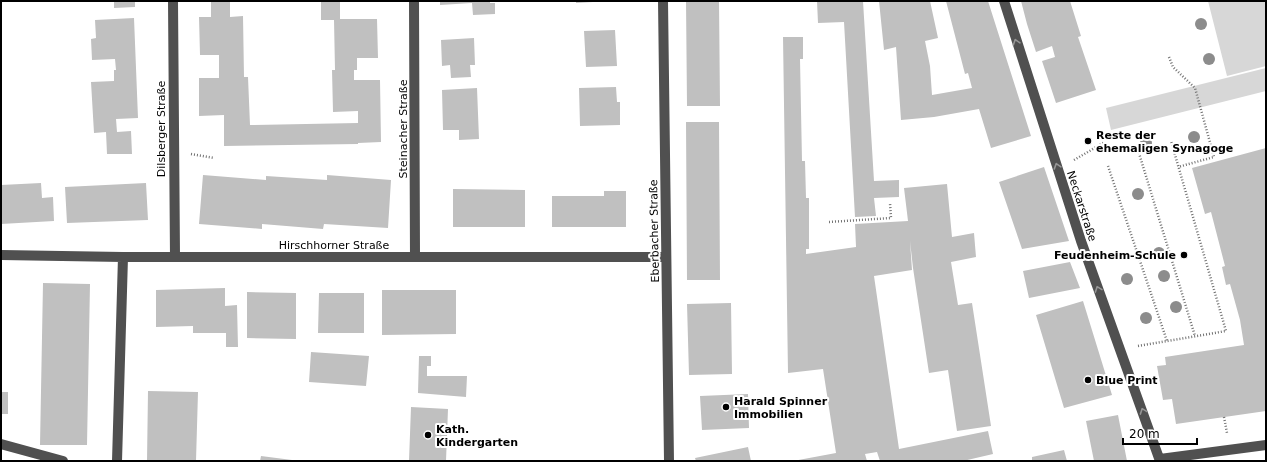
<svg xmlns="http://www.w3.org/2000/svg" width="1267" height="462" font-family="'DejaVu Sans',sans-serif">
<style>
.green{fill:#d7d7d7}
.building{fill:#c0c0c0}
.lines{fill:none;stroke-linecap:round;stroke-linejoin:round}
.path{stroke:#727272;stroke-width:2.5;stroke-dasharray:1 2;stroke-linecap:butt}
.minor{stroke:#505050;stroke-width:10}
.tree{fill:#8c8c8c}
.oneway{stroke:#969696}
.poi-dot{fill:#000;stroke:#fff;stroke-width:1.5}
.labels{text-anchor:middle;stroke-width:4;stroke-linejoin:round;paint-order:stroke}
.street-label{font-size:11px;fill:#000;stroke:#fff}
.poi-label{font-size:11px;font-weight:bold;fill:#000;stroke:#fff;text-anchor:start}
</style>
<rect width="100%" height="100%" fill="#fff"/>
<path class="green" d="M1208,1H1266V66L1227,76Z
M1266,68V91L1111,130L1106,108Z"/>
<path class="building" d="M114,1H135V7L114,8Z
M211,1H230V17L243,16L244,77H248L250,125L358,123V111L333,112L332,70H335L334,20H321V1H340V19H377L378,58H357V70H354V80H380L381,142L358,143V144L224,146V115L199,116V78H219V55H200L199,17H211Z
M440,1H490V3H495V14L473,15L472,3L440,5Z
M576,1H593V2L576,3Z
M686,1H719L720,106H687Z
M817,1H863L874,181L899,180V197L874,198L876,216L855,217L844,22L818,23Z
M879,1H930L938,38L925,41L930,66L932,95L972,88L968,73L965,74L946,1H988L1031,136L991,148L979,109L934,117L901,120L896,47L884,50Z
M1021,1H1070L1081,36L1078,37L1096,90L1056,103L1042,61L1055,57L1052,46L1036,52L1027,24Z
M134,18L138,118L116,119L117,132L131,131L132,154H107L106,132L94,133L91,82L114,81V70H116L115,59L92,60L91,39L96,38L95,20Z
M615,30L617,66L586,67L584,31Z
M783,37H803V59H800L802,161H805L806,198H809V249H806V254L856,247L855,224L908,221L904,188L947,184L952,237L974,233L976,257L951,262L958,305L972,303L991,426L957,431L948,370L929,373L913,268L910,241L912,270L874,276L899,449L988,431L993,454L963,461H880L877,452L865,454L867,461H793L836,453L823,369L788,373Z
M474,38L475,65H470L471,77L451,78L450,65L442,66L441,40Z
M616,87L617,102H620V125L580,126L579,88Z
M477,88L479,139L459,140V130H443L442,90Z
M686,122H719L720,280H687Z
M1266,148V411L1176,424L1172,399L1163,400L1157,366L1166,365L1165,357L1244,345L1240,320L1230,284L1226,285L1222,267L1225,266L1211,212L1205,214L1192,168Z
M1044,167L1069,241L1022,249L999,182Z
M203,175L266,180V176L327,180V175L391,180L388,228L324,224L323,229L262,224V229L199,224Z
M41,183L42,198L53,197L54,221L1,224V185Z
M146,183L148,220L67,223L65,187Z
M453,189L525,190V227H453Z
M604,191H626V227H552V196H604Z
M1070,262L1080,288L1029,298L1023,271Z
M43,283L90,284L87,445H40Z
M225,288V306L237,305L238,347H226V333H193V326L156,327V290Z
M382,290H456V334L382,335Z
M247,292L296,293V339L247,338Z
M319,293H364V333H318Z
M1083,301L1112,395L1064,408L1036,315Z
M731,303L732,374L689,375L687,304Z
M311,352L369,356L366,386L309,382Z
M419,356H431V366H427V376H467L466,397L418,393Z
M148,391L198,392L196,461H147Z
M1,392H8V414H1Z
M748,394L749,428L702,430L700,396Z
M411,407L448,409L446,461H409Z
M1118,415L1127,461H1094L1086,421Z
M748,447L751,461H696L695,458Z
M1064,450L1067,461H1032V457Z
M261,456L292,460V461H260Z"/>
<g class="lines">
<path class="path" d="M1169,57L1173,67L1195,88L1214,157L1178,167
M1138,150L1195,336
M191,154L214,158
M1074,160L1105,142
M1108,166L1167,341
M829,222L891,218L890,203
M1138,346L1226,331L1171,141
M1224,417L1227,433"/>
<path class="minor" d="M173,1L175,256
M414,1L415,257
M663,1L669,461
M1004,1L1081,241L1160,461
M1,255L123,257H666
M1,444L63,461
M1160,459L1266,445
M117,461L123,257"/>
</g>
<g class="tree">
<circle cx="1201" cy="24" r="6"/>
<circle cx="1209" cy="59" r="6"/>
<circle cx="1194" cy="137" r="6"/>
<circle cx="1146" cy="143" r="6"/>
<circle cx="1138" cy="194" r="6"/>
<circle cx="1159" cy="253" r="6"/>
<circle cx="1164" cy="276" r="6"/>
<circle cx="1127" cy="279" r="6"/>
<circle cx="1176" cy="307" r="6"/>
<circle cx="1146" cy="318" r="6"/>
</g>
<defs><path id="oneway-chevron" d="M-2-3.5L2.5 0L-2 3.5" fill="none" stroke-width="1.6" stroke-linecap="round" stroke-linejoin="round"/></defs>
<g class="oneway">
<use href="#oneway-chevron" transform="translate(1016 42) rotate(-108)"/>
<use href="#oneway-chevron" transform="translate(1057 166) rotate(-108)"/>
<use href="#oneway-chevron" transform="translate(1098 289) rotate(-110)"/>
<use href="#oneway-chevron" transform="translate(1143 411) rotate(-110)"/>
</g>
<g class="poi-dot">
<circle cx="1088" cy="141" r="4"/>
<circle cx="1184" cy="255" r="4"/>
<circle cx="1088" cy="380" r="4"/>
<circle cx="726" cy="407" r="4"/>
<circle cx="428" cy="435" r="4"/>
</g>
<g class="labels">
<g class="street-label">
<text transform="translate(161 129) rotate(-90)" y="4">Dilsberger Straße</text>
<text transform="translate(403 129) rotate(-90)" y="4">Steinacher Straße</text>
<text transform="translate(1082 206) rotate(72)" y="4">Neckarstraße</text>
<text transform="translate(654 231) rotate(-91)" y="4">Eberbacher Straße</text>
<text x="334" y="249">Hirschhorner Straße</text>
</g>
<g class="poi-label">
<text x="1096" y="139">Reste der<tspan x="1096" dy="13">ehemaligen Synagoge</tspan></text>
<text x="1176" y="259" text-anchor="end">Feudenheim-Schule</text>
<text x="1096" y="384">Blue Print</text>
<text x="734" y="405">Harald Spinner<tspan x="734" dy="13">Immobilien</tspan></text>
<text x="436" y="433">Kath.<tspan x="436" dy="13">Kindergarten</tspan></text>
</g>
</g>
<rect width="1267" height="462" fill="none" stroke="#000000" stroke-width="4"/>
<path d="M1123 438v6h74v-6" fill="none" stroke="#000000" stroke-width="2"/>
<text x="1129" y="438" font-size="12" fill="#000000" stroke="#ffffff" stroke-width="3" paint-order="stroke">20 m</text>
</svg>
